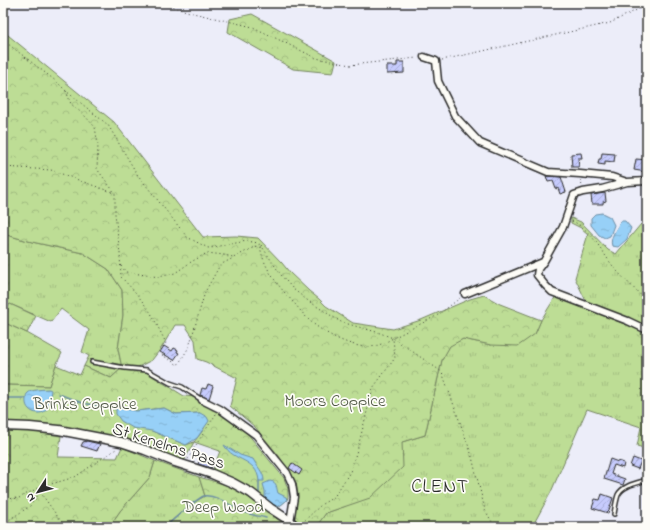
<svg xmlns="http://www.w3.org/2000/svg" width="650" height="530" font-family="'Indie Flower',sans-serif">
<style>
.grass{fill:url(#grass-tufts);stroke:#748460}
.forest{fill:url(#forest-crowns);stroke:#748460;fill-rule:evenodd}
.water{fill:url(#water-ripples);stroke:#6c8ea5}
.lines{fill:none;stroke-linecap:round;stroke-linejoin:round}
.stream{stroke:#6c8ea5;stroke-width:1.5}
.building{fill:url(#building-hatch);stroke:#2b2b2b}
.service-casing{stroke:#2b2b2b;stroke-width:6}
.minor-casing{stroke:#2b2b2b;stroke-width:9}
.tertiary-casing{stroke:#2b2b2b;stroke-width:11}
.path{stroke:#2b2b2b;stroke-width:1;stroke-dasharray:1 3;stroke-linecap:butt}
.service{stroke:#fdfcf7;stroke-width:3}
.minor{stroke:#fdfcf7;stroke-width:6}
.tertiary{stroke:#fdfcf7;stroke-width:8}
.labels{text-anchor:middle;stroke-width:3.5;stroke-linejoin:round;paint-order:stroke}
.park-label{font-size:17px;fill:#505846;stroke:#fdfcf7}
.street-label{font-size:17px;fill:#2b2b2b;stroke:#fdfcf7}
.quarter-label{font-size:19px;letter-spacing:1px;fill:#2b2b2b;stroke:#fdfcf7}
</style>
<defs>
<pattern id="grass-tufts" width="24" height="20" patternUnits="userSpaceOnUse"><rect width="24" height="20" fill="#bddd95"/><path d="M3 7l-1-3M5 7V3M7 7l1-3M15 17l-1-3M17 17v-4M19 17l1-3" fill="none" stroke="#a3be81"/></pattern>
<pattern id="forest-crowns" width="20" height="18" patternUnits="userSpaceOnUse"><rect width="20" height="18" fill="#bddd95"/><path d="M2 6a3 3 0 1 1 6 0M12 15a3 3 0 1 1 6 0" fill="none" stroke="#a3be81"/></pattern>
<pattern id="water-ripples" width="26" height="14" patternUnits="userSpaceOnUse"><rect width="26" height="14" fill="#97d0f7"/><path d="M2 4q2-2 4 0t4 0M15 11q2-2 4 0t4 0" fill="none" stroke="#82b3d4"/></pattern>
<pattern id="building-hatch" width="6" height="6" patternUnits="userSpaceOnUse"><rect width="6" height="6" fill="#c6cbfd"/><path d="M-1 1l2-2M0 6l6-6M5 7l2-2" fill="none" stroke="#aaaed9"/></pattern>
</defs>
<rect width="100%" height="100%" fill="#ecedf9"/>
<filter id="ink" filterUnits="userSpaceOnUse"><feTurbulence type="fractalNoise" baseFrequency=".025" numOctaves="2"/><feDisplacementMap in="SourceGraphic" scale="8" xChannelSelector="R" yChannelSelector="G"/><feConvolveMatrix kernelMatrix="1 2 1 2 8 2 1 2 1" color-interpolation-filters="sRGB"/></filter>
<g filter="url(#ink)">
<path class="grass" d="M571,218L581,222L608,250L616,254L641,224L647,227V327L586,301L575,278L588,234L581,228L571,223Z
M3,234L32,242L64,249L83,253L108,269L122,290L123,315L118,349L122,368L111,378L84,366L89,356L82,352L89,330L61,309L51,322L10,304L5,310L3,320Z
M556,296L647,333V449L637,446L641,427L587,409L551,492L532,527H316L326,513L346,506L402,442L425,435L442,360L450,345L463,339L491,345L535,334L541,320Z
M3,322L27,333L62,353L56,365L49,386L3,385Z
M155,461L199,477L205,496C190,503 177,516 165,527H109L120,511L150,477Z"/>
<path class="forest" d="M252,14L336,61L333,73L293,69L228,32L230,19Z
M3,31L114,122L203,237L236,236L258,238L282,263L290,273L309,291L319,299L326,306L353,323L393,329L421,320L470,299L484,295L500,304L541,320L535,334L518,346L491,345L463,339L450,346L442,360L425,435L402,442L403,467L370,498L326,513L316,527H301L292,518L298,495L296,482L279,456L255,427L230,406L237,378L206,362L197,359L195,340L185,325H175L162,347L152,360L138,367L184,396L196,397L205,405L216,408L247,433L284,478L288,489V497L287,500L281,505L273,510L243,483L212,472L220,451L194,442L184,461L123,440L3,425V385L49,386L56,365L80,375L84,366L111,378L122,368L118,349L123,315L122,290L108,269L83,253L64,249L32,242L3,234ZM118,408L136,411L164,408L176,414L200,413L204,429L194,442L186,445L152,431Z
M10,304L36,316L27,333L3,322L5,310Z
M3,430H22L61,436L58,457L117,458L122,447L155,461L150,477L120,511L109,527H3Z
M199,477L230,486L257,503L281,522L287,524L290,527H165C177,516 190,504 205,496Z"/>
<path class="water" d="M602,213L610,217L614,225L610,236L605,238L599,235L591,225V218L595,214Z
M621,221H625L631,228L627,239L618,247L612,246C609,238 617,228 621,221Z
M49,389L51,390C50,396 50,404 47,409C42,417 24,413 26,399C26,397 26,394 28,393C30,390 45,389 49,389Z
M118,408L136,411L164,408L176,414L200,413L207,417L209,421L197,438L186,445L152,431L133,428L121,421L116,414V409Z
M224,445L240,455L253,459C257,467 264,472 264,481H259C257,458 233,462 224,445Z
M270,481C278,482 276,488 278,493L286,497L287,500L281,505L276,508L265,499V491L263,484Z"/>
<g class="lines">
<path class="stream" d="M59,394L82,403L116,409
M3,398H26
M259,495V481
M129,525L133,527
M281,526L282,527
M165,527C172,521 197,498 204,496C217,494 233,508 244,512C251,515 259,516 266,518"/>
</g>
<path class="building" d="M397,62H404V73L387,74V66H397Z
M581,153L582,158H578L579,167H572L571,154Z
M602,153L615,154L614,162L605,161V165L598,164L599,159H601Z
M636,159L647,160L646,172L634,170Z
M546,176L561,177L566,192L560,194L558,188L556,189L553,181L548,182Z
M605,193L606,201L603,202V204H592L591,195Z
M164,346L172,351L174,348L178,350L177,352L179,353L174,360L160,352Z
M208,384L213,386L209,399L200,395L202,388L206,389Z
M87,441L100,444L97,451L81,446L83,442Z
M201,458L213,462L211,468L198,464Z
M633,458L641,461L638,469L630,466Z
M610,459L618,462L619,461L624,463L623,468L614,465L611,474L625,479L623,485L604,479Z
M292,463L302,470L299,475L289,468Z
M602,494L613,498L608,513L592,508L595,499L600,500Z"/>
<g class="lines">
<defs>
<path id="service" d="M92,362L125,368L147,370L170,383L182,387L202,400
M614,514C615,508 616,501 618,495C623,485 638,483 647,480"/>
<path id="minor" d="M424,57L436,61L438,81L455,116L480,143L548,172L580,174L612,177L627,182
M647,181L627,182L602,189L583,192L574,195L563,227L544,261L538,269L537,275L545,285L552,292L628,321L647,330
M465,294L543,262
M202,400L220,409L256,435L287,473L292,484L294,497L291,516L290,521"/>
<path id="tertiary" d="M3,426L30,427L59,430L121,442L145,450L175,462L212,474L233,483L251,493L270,508L290,521L296,527"/>
</defs>
<use href="#service" class="service-casing"/>
<use href="#minor" class="minor-casing"/>
<use href="#tertiary" class="tertiary-casing"/>
<path class="path" d="M161,3L193,13L253,27L316,58L350,65L417,58
M3,40L57,82L66,91L108,125L137,174L187,237L208,248L247,241L258,243
M442,60L610,23L647,5
M66,91L71,104L84,115L95,127L98,145L97,169L115,193V214L120,253L121,277L136,293L151,313L166,343L159,353L178,365L189,347L205,292L220,265L260,244C262,267 279,287 295,304C299,309 304,315 309,320C323,333 348,346 367,347C376,347 385,343 393,338L438,315L460,298
M3,167L51,170L114,193
M581,180L582,187
M572,221C593,230 602,254 617,271C626,281 637,291 647,302
M261,245L281,275L293,289L307,300L341,322L380,333L393,338L442,372L471,453L485,510L495,527
M121,266L126,272L159,277L175,273L191,262L207,253L224,255L233,257
M188,459L194,448L216,414
M38,489L65,527
M3,499L19,498L38,488L75,477L116,449
M302,523L322,504L334,497L350,472L358,447L373,388L395,358L393,339
M3,524L30,506L39,494L38,488
M277,527L279,522"/>
<use href="#service" class="service"/>
<use href="#minor" class="minor"/>
<use href="#tertiary" class="tertiary"/>
</g>
</g>
<g class="labels">
<g class="park-label">
<text x="335" y="406">Moors Coppice</text>
<text x="85" y="409">Brinks Coppice</text>
<text x="223" y="512">Deep Wood</text>
</g>
<g class="street-label">
<text transform="translate(169 445) rotate(18)" y="6">St Kenelms Pass</text>
</g>
<g class="quarter-label">
<text x="440" y="492">CLENT</text>
</g>
</g>
<rect width="650" height="530" fill="none" stroke="#fdfcf7" stroke-width="16"/>
<rect x="8" y="8" width="634" height="514" fill="none" stroke="#2b2b2b" stroke-width="1.5" filter="url(#ink)"/>
<g transform="translate(38 492) rotate(234)" stroke="#fdfcf7" stroke-width="3" paint-order="stroke">
<path d="M0-3L7 15L0 10L-7 15Z" fill="#2b2b2b"/>
<text y="-6" font-size="11" font-weight="bold" text-anchor="middle" fill="#2b2b2b">N</text>
</g>
</svg>
